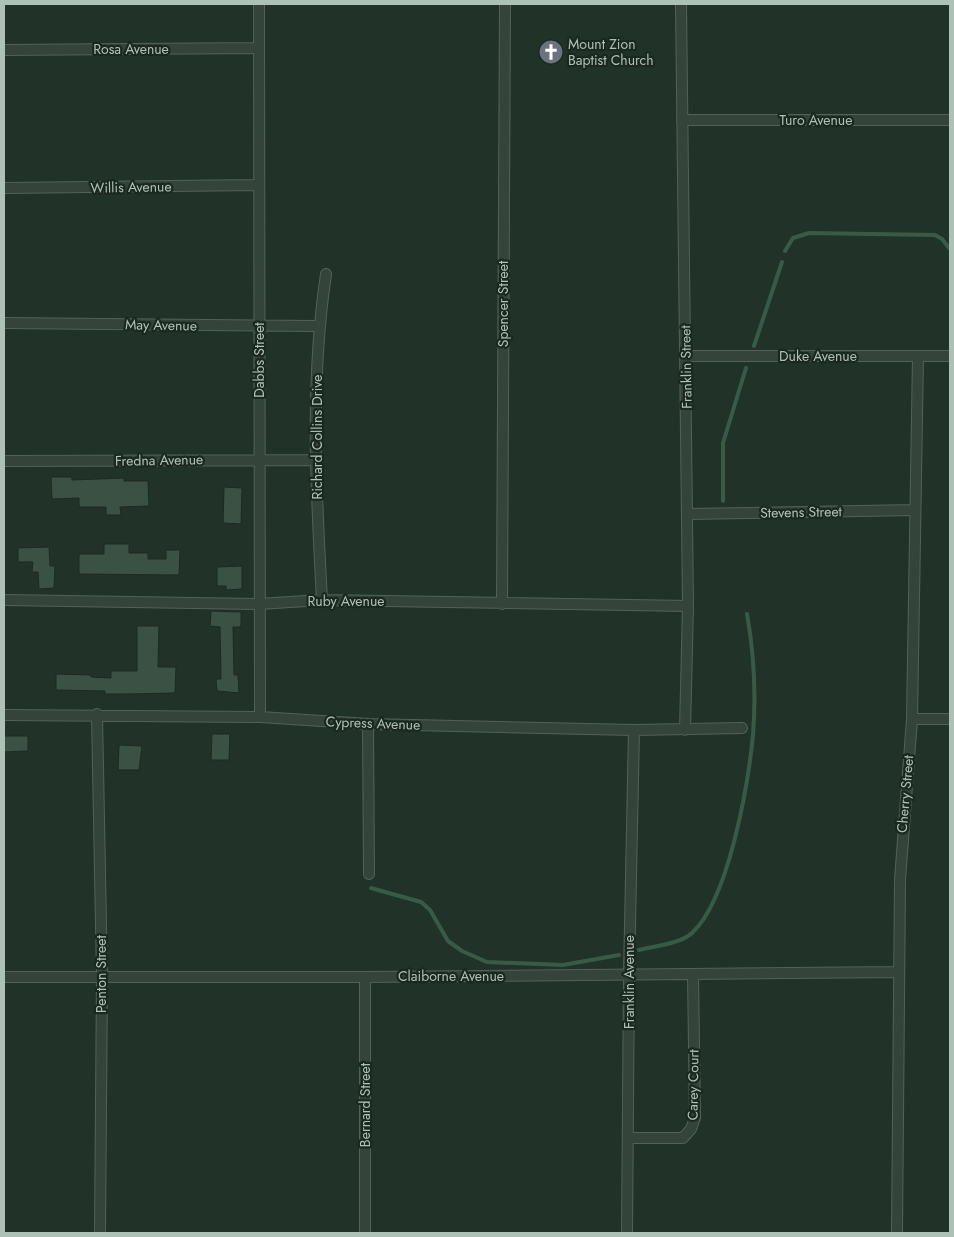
<svg xmlns="http://www.w3.org/2000/svg" width="954" height="1237" font-family="Jost,sans-serif">
<style>
.lines{fill:none;stroke-linecap:round;stroke-linejoin:round}
.stream{stroke:#385b47;stroke-width:4}
.building{fill:#3a5144;stroke:#1c2a22}
.minor-casing{stroke:#526259;stroke-width:12}
.minor{stroke:#34443b;stroke-width:10}
.labels{text-anchor:middle;stroke-width:4.5;stroke-linejoin:round;paint-order:stroke}
.poi-label{font-size:14px;fill:#aec1b7;stroke:#1a2820;text-anchor:start}
.street-label{font-size:14px;fill:#aec1b7;stroke:#1a2820}
</style>
<rect width="100%" height="100%" fill="#213329"/>
<g class="lines">
<path class="stream" d="M785,251L793,238L809,233L935,235L942,239L949,248
M754,346L782,262
M723,501V443L746,368
M371,888L421,902L430,910L448,941L462,951L487,962L563,965L619,955
M639,950C655,946 680,944 692,933C729,899 748,785 753,735C756,696 754,653 747,614"/>
</g>
<path class="building" d="M51,477H72V480L124,478V481H148L149,506L120,507L121,515H106V507H79V498L52,499Z
M224,487L242,488L241,524L223,523Z
M104,544H129V553H148V559H166V550H180L179,575L79,574V554H104Z
M49,547L50,566H55L54,588L39,589L38,572H32L33,562H18V548Z
M242,566V589L226,590V586H217V567Z
M211,611L241,612V627H233L234,675H238L239,693L217,691L216,679H221L220,627L210,626Z
M137,626H159L158,667H176L175,693L126,694H105V691L56,690V674L91,675V677L111,678V671H137Z
M212,734H230L229,760H211Z
M4,736H28V751L4,752Z
M119,745L142,746L139,770H118Z"/>
<g class="lines">
<defs>
<path id="minor" d="M259,4L260,717
M681,4L688,606L685,730
M4,50L258,48
M682,120H950
M4,188L258,185
M4,323L318,326
M686,356H950
M4,461L315,460
M687,514L915,510
M4,600L259,604L322,600L688,606
M322,600C316,491 310,382 326,274
M502,604L505,4
M97,714L102,978L100,1233
M4,715L260,717L368,724L634,730L742,728
M912,719H950
M368,724L369,874
M4,977H365L899,972
M365,977V1233
M629,1138H683L691,1129L695,1118L693,974
M627,1233L629,975L634,730
M897,1233L900,880L912,719L918,356"/>
</defs>
<use href="#minor" class="minor-casing"/>
<use href="#minor" class="minor"/>
</g>
<defs>
<symbol id="church-disc" viewBox="-11 -11 22 22"><circle r="9.5" fill="#6b7280" stroke="#1a2820"/><path d="M-1.2-6h2.4v3.5h3.3v2.4h-3.3V6h-2.4V-.1h-3.3v-2.4h3.3Z" fill="#fff"/></symbol>
</defs>
<g fill-rule="evenodd">
<use href="#church-disc" x="537" y="38" width="28" height="28"/>
</g>
<g class="labels">
<g class="poi-label">
<text x="568" y="49">Mount Zion<tspan x="568" dy="16">Baptist Church</tspan></text>
</g>
<g class="street-label">
<text x="131" y="54">Rosa Avenue</text>
<text x="816" y="125">Turo Avenue</text>
<text transform="translate(131 187) rotate(-1)" y="5">Willis Avenue</text>
<text transform="translate(503 304) rotate(-90)" y="5">Spencer Street</text>
<text transform="translate(161 325) rotate(1)" y="5">May Avenue</text>
<text x="818" y="361">Duke Avenue</text>
<text transform="translate(259 360) rotate(-90)" y="5">Dabbs Street</text>
<text transform="translate(686 367) rotate(-91)" y="5">Franklin Street</text>
<text transform="translate(317 437) rotate(-90)" y="5">Richard Collins Drive</text>
<text transform="translate(159 460) rotate(-1)" y="5">Fredna Avenue</text>
<text transform="translate(801 512) rotate(-1)" y="5">Stevens Street</text>
<text x="346" y="606">Ruby Avenue</text>
<text transform="translate(373 723) rotate(2)" y="5">Cypress Avenue</text>
<text transform="translate(905 794) rotate(-85)" y="5">Cherry Street</text>
<text transform="translate(101 974) rotate(-90)" y="5">Penton Street</text>
<text x="451" y="981">Claiborne Avenue</text>
<text transform="translate(629 982) rotate(-90)" y="5">Franklin Avenue</text>
<text transform="translate(693 1085) rotate(-89)" y="5">Carey Court</text>
<text transform="translate(365 1105) rotate(-90)" y="5">Bernard Street</text>
</g>
</g>
<rect width="954" height="1237" fill="none" stroke="#aec1b7" stroke-width="10"/>
</svg>
